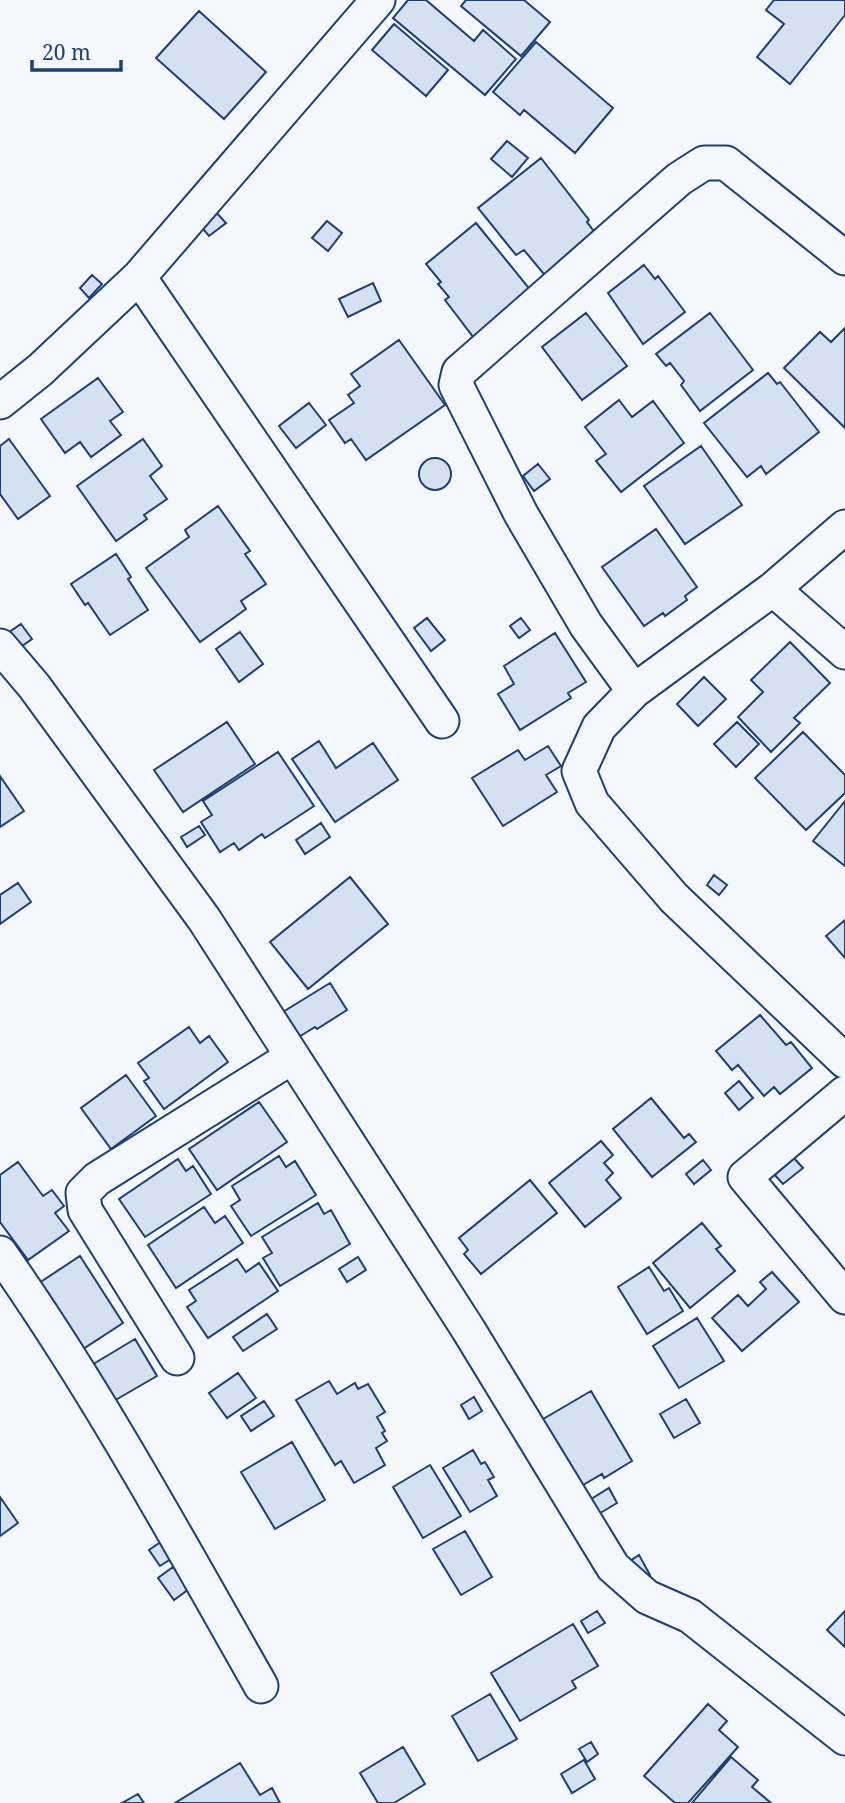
<svg xmlns="http://www.w3.org/2000/svg" width="845" height="1803" font-family="'Noto Serif',serif">
<style>
.building{fill:#d5e0f0;stroke:#1d3f73;stroke-width:2}
.lines{fill:none;stroke-linecap:round;stroke-linejoin:round}
.minor-casing{stroke:#1d3f73;stroke-width:37}
.minor{stroke:#f4f7fb;stroke-width:33}
</style>
<rect width="100%" height="100%" fill="#f4f7fb"/>
<path class="building" d="M408,0H426L474,41L483,30L516,59L485,95L393,18Z
M466,0H524L550,22L521,56L461,6Z
M774,0H845V15L790,84L757,57L784,24L766,10Z
M199,11L266,72L224,119L156,58Z
M394,24L448,70L426,96L372,50Z
M536,42L613,108L575,153L524,110L520,115L493,92Z
M507,141L528,158L512,177L491,159Z
M541,158L589,220L587,222L599,238L548,279L524,250L516,255L478,208Z
M214,210L226,223L209,236L198,223Z
M327,221L342,233L328,251L312,238Z
M476,223L532,292L474,338L445,300L449,297L438,284L441,282L426,264Z
M644,265L655,279L658,276L685,312L643,344L608,293Z
M92,275L102,284L89,298L80,288Z
M373,283L381,301L348,317L339,299Z
M586,313L627,366L582,400L542,347Z
M710,313L753,370L700,411L681,385L684,381L670,363L666,366L656,354Z
M845,328V428L784,368L820,332L831,342Z
M399,340L445,405L366,460L351,439L345,443L329,420L354,403L348,395L360,386L351,374Z
M768,373L777,384L780,382L819,432L766,474L761,466L747,477L704,423Z
M98,378L123,412L110,421L121,435L91,457L80,442L65,453L41,419Z
M619,400L632,417L653,401L684,443L621,492L596,461L606,454L585,427Z
M309,403L326,425L296,448L279,426Z
M9,439L50,496L18,519L0,494V446Z
M143,439L162,466L150,476L167,499L144,515L147,519L116,541L77,486Z
M701,446L742,505L685,544L644,486Z
M419 474a16 16 0 1 1 32 0a16 16 0 1 1-32 0Z
M538,464L550,479L534,491L523,476Z
M218,506L250,551L245,554L266,584L241,601L246,609L200,642L146,568L189,537L185,530Z
M656,529L697,587L685,596L687,600L665,616L663,613L644,626L602,567Z
M116,554L131,577L128,579L148,610L110,635L88,603L85,605L71,584Z
M427,618L445,640L431,651L414,628Z
M521,618L530,630L519,638L510,626Z
M21,624L32,639L19,648L8,633Z
M240,632L263,664L239,682L216,649Z
M555,633L586,682L568,693L571,698L520,730L498,694L514,684L504,666Z
M790,642L830,683L794,718L800,723L771,752L738,717L763,692L751,680Z
M704,677L726,699L698,726L677,704Z
M227,722L255,764L183,812L154,770Z
M737,722L759,744L736,767L714,744Z
M803,732L845,775V793L806,830L755,778Z
M319,741L336,768L373,743L398,780L335,822L292,759Z
M548,746L561,766L546,775L557,792L503,826L472,778L518,750L525,760Z
M278,752L314,806L265,838L262,834L239,850L234,843L220,852L201,822L212,815L203,801Z
M0,776L24,811L0,827Z
M845,801V866L813,841Z
M321,823L330,837L305,854L296,840Z
M199,826L205,835L187,847L181,837Z
M714,875L727,885L719,895L707,885Z
M350,877L388,924L308,989L270,942Z
M18,883L31,902L0,924V895Z
M845,920V958L826,936Z
M330,983L347,1010L317,1029L315,1027L294,1040L278,1015Z
M760,1015L786,1045L791,1042L812,1068L780,1094L774,1087L764,1096L738,1065L732,1070L716,1051Z
M189,1027L200,1043L209,1036L228,1062L164,1109L144,1081L149,1078L138,1063Z
M126,1075L156,1116L111,1149L81,1108Z
M739,1081L753,1098L739,1110L725,1093Z
M651,1098L684,1138L689,1134L696,1142L652,1177L613,1129Z
M259,1102L287,1142L217,1190L189,1149Z
M601,1141L613,1155L604,1163L613,1173L606,1180L621,1198L585,1227L549,1183Z
M279,1156L286,1167L295,1161L316,1195L251,1236L231,1206L240,1200L232,1186Z
M792,1156L803,1168L783,1184L772,1172Z
M178,1159L186,1171L193,1166L211,1194L145,1237L119,1199Z
M703,1160L711,1170L694,1184L686,1174Z
M18,1162L43,1196L52,1190L64,1206L55,1213L69,1231L28,1260L0,1222V1175Z
M530,1180L557,1213L481,1274L464,1254L468,1250L459,1238Z
M318,1203L324,1214L331,1210L350,1244L280,1286L263,1258L272,1253L262,1237Z
M204,1207L215,1223L225,1216L243,1243L176,1288L148,1245Z
M702,1223L721,1246L716,1249L735,1271L690,1308L653,1263Z
M80,1256L123,1323L83,1349L39,1283Z
M358,1257L366,1270L347,1282L339,1269Z
M237,1259L246,1272L259,1263L278,1291L208,1338L187,1307L196,1301L189,1290Z
M649,1267L664,1291L669,1288L683,1311L647,1334L618,1287Z
M772,1272L799,1302L742,1351L712,1318L738,1295L748,1306L766,1289L760,1282Z
M267,1314L277,1329L243,1351L233,1337Z
M697,1318L724,1361L679,1388L653,1346Z
M135,1339L157,1376L112,1402L90,1366Z
M238,1373L256,1398L227,1418L209,1393Z
M329,1381L337,1394L355,1383L358,1389L368,1384L385,1412L377,1417L385,1431L382,1433L387,1441L376,1448L385,1465L354,1483L341,1461L335,1465L296,1400Z
M591,1391L632,1461L604,1478L602,1474L578,1488L538,1422Z
M474,1397L482,1411L469,1419L461,1405Z
M686,1399L700,1423L674,1438L660,1414Z
M264,1401L274,1416L251,1431L241,1416Z
M292,1442L325,1500L275,1529L241,1472Z
M473,1450L481,1464L485,1462L494,1477L488,1480L497,1496L470,1512L443,1468Z
M430,1465L461,1516L423,1538L393,1487Z
M609,1488L617,1503L597,1515L588,1501Z
M0,1497L18,1523L0,1536Z
M465,1531L492,1577L461,1595L433,1549Z
M162,1541L174,1557L160,1566L149,1550Z
M639,1555L650,1575L636,1585L624,1565Z
M173,1567L189,1589L174,1600L158,1578Z
M597,1611L605,1623L588,1633L581,1621Z
M845,1611V1647L827,1630Z
M573,1624L598,1666L572,1681L576,1688L520,1721L491,1673Z
M490,1694L517,1739L478,1761L452,1716Z
M708,1704L727,1721L719,1730L738,1747L688,1803H675L644,1776Z
M591,1742L598,1754L587,1762L579,1749Z
M403,1747L425,1784L394,1803H378L360,1773Z
M731,1757L758,1780L752,1787L771,1803H692Z
M584,1760L595,1779L572,1793L561,1774Z
M240,1763L260,1795L272,1788L280,1803H175Z
M138,1794L144,1803H122Z"/>
<g class="lines">
<defs>
<path id="minor" d="M845,258L726,163H704L679,179L459,372L456,385L521,514L586,625L634,691L773,589L845,527
M139,277L442,721
M0,402L40,370L139,277L378,0
M773,589L845,652
M0,646L34,686L204,919L468,1329L613,1567L647,1597L690,1616L845,1738
M634,691L599,727L579,771L592,803L674,898L845,1061
M845,1093L745,1177L845,1297
M0,1253C97,1391 178,1540 261,1686
M177,1358L85,1210L83,1193L97,1179L292,1057"/>
</defs>
<use href="#minor" class="minor-casing"/>
<use href="#minor" class="minor"/>
</g>
<path d="M32 60v10h89v-10" fill="none" stroke="#1d3f73" stroke-width="3.5"/>
<text x="42" y="60" font-size="21" fill="#1d3f73" stroke="#f4f7fb" stroke-width="5" paint-order="stroke">20 m</text>
</svg>
